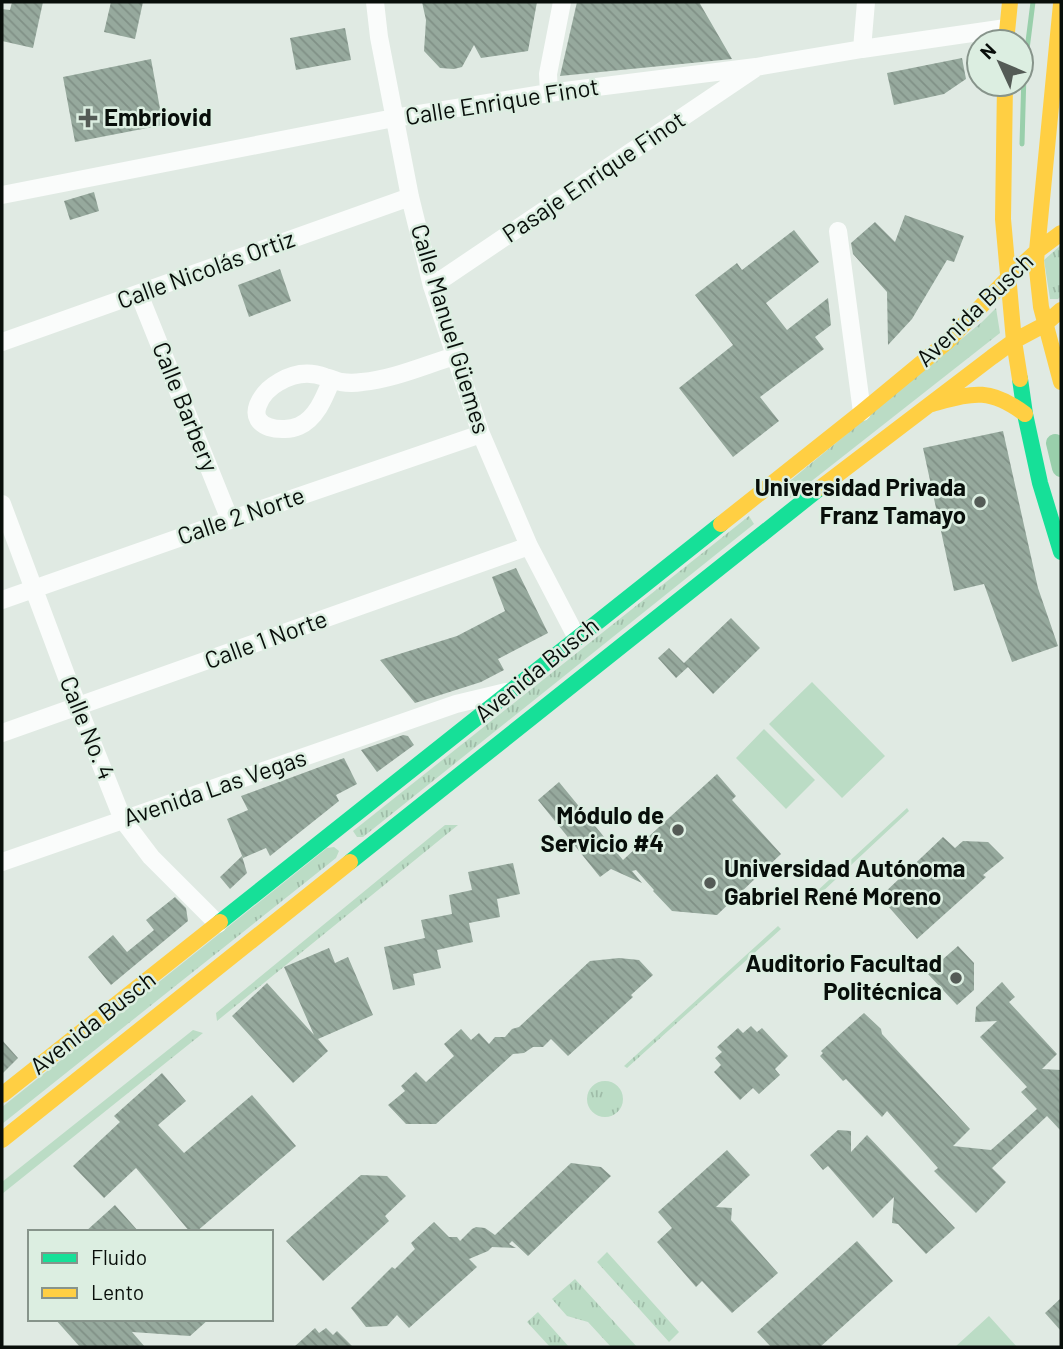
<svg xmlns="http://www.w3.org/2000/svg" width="1063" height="1349" font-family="Barlow,sans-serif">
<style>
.grass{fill:url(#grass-tufts)}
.garden{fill:#bbdcc5}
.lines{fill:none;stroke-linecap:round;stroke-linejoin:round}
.stream{stroke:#99cfab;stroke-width:5}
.canal{stroke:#99cfab;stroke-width:18}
.building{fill:url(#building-back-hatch)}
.street{stroke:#fafcfb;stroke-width:18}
.fast{stroke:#16e098;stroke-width:16}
.slow{stroke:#ffcf43;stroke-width:16}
.poi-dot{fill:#545b56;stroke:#dceee1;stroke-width:2.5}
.labels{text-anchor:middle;stroke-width:5;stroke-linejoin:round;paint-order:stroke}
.street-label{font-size:24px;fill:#080e0a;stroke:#dceee1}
.poi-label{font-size:24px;font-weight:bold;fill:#080e0a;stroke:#dceee1;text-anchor:end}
</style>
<defs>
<pattern id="grass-tufts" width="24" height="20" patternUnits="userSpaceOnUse" patternTransform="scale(1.75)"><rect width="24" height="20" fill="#bbdcc5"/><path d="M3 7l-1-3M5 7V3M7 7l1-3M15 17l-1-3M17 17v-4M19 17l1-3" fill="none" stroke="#9fbca8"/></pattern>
<pattern id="building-back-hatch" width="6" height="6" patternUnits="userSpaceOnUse" patternTransform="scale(1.75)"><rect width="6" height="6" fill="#96a99d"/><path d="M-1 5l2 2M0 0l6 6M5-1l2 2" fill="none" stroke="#809086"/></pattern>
</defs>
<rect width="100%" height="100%" fill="#e0eae3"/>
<path class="grass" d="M1061,245V296L1058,299H1050L1044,260Z
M996,308L1000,333L790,498L783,492L785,485L982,322Z
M749,516L754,524L363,837H357L353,831Z
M907,808L909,811L806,907L803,904Z
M445,825H458L217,1021L216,1013Z
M334,847L339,851L336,858L2,1124V1107L327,848Z
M778,926L781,929L627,1068L624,1066Z
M193,1030L203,1033L2,1194V1182Z
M587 1099a18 18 0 1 1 36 0a18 18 0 1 1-36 0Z
M607,1252L679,1332L669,1342L597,1262Z
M575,1279L637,1347H611L588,1322L567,1316L552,1299Z
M538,1312L569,1347H550L527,1322Z"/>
<path class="garden" d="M812,682L885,756L842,798L769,724Z
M764,729L815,780L786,809L736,758Z
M989,1316L1017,1347H955Z"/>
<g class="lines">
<path class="stream" d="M1022,144L1024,73L1033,2"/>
<path class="canal" d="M1055,443L1061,468"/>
</g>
<path class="building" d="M12,2H43L33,48L2,41V9L10,10Z
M111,2H143L135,39L104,32Z
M422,2H537L528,51L481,58L474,45L462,67L454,69L440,68L424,51L426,20Z
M577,2H699L732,59L560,76Z
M345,28L351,60L296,70L290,38Z
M962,58L966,79L944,94L894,105L887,73Z
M151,59L163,125L75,142L63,77Z
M94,192L99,211L70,220L64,201Z
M905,215L964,236L954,262L947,260L912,319L888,345L887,292L853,254L851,243L875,222L895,242Z
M794,230L819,262L766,303L787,330L828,298L831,325L815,337L824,349L760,397L779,421L733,457L679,388L733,345L695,295L737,263L742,270Z
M280,269L291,301L249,317L238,285Z
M1003,431L1038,588L1058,646L1012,662L984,584L954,591L923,448Z
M516,568L548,633L498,659L504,670L481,682L415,703L380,660L457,636L505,611L492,577Z
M731,618L760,648L713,694L686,665L688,667L676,678L658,658L669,648L684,663Z
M403,735L408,736L414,745L377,772L361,750Z
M344,758L357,784L336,795L339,801L270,856L266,848L243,858L227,819L248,810L241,796Z
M717,774L736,796L732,800L781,854L717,915L672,911L653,891L654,890L636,870L632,871L642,883L611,869L600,877L538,800L559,782L623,860Z
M943,837L955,848L963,841L988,842L1004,858L983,875L986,877L917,939L880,897Z
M242,856L247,873L230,889L220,877Z
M513,863L520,894L497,899L500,917L469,923L473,942L437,950L441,968L413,974L415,985L393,990L384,947L425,938L421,920L452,914L449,895L472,890L468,872Z
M175,897L186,908L188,921L111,985L88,957L113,935L127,952L154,930L146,920Z
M958,946L974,963V990L957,1005L927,973Z
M329,948L335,963L348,957L373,1015L318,1039L328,1051L293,1083L232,1016L267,983L314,1035L284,967Z
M619,958L639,960L653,975L631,995L633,997L568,1056L551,1039L543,1047H533L524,1053L513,1054L436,1124H406L388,1105L405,1091L401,1086L416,1072L426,1082L454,1056L444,1044L461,1029L471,1040L479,1033L489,1044L495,1037H505L512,1029L519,1027L590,961Z
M1002,982L1015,997L1009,1002L1057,1054L1042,1069L1061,1070V1131L1047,1116L992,1168L1006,1182L976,1213L934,1171L938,1168L887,1111L882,1117L846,1079L843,1081L820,1056L823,1053L821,1051L864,1013L881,1029L882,1034L970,1129L953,1146L991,1150L1037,1109L1021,1092L1027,1087L980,1037L997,1021L975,1022L976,1007Z
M751,1026L757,1032L762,1028L788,1056L775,1069L780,1075L759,1094L753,1088L740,1100L714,1072L721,1065L715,1058L722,1052L717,1047L738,1028L743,1033Z
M2,1040L18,1058L2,1074Z
M162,1073L186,1101L158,1125L184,1153L252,1095L296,1146L196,1232H190L136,1168L104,1198L73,1166L120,1122L114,1116Z
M838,1130L851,1131V1152L867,1135L955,1228L926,1254L898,1224L892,1223L894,1197L873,1218L828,1166L823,1170L810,1155Z
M727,1150L750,1175L716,1207L732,1208L731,1220L778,1273L732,1313L702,1281L696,1287L657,1242L672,1228L658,1212Z
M571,1163L601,1167L611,1176L528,1256L512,1241L509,1244L516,1248L492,1247L488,1251L469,1259L477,1267L409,1328L397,1315L387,1326L366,1327L351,1308L392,1267L395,1269L415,1249L411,1243L434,1222L449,1237H457L460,1241L472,1229L476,1227L485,1228L495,1235Z
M361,1175L387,1176L406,1196L385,1216L389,1221L323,1281L286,1241Z
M115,1205L139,1232H85Z
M857,1241L893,1281L820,1347H771L757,1332Z
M1061,1298V1331L1045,1313Z
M55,1319H209L190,1336L132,1332L145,1347H80Z
M315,1328L319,1333L326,1328L333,1335L337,1331L353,1347H294Z"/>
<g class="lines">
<path class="street" d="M375,2L379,37L410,197L432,286L481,434L529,546L577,638
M862,49L866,2
M549,93L548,74L562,2
M2,195L394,118L549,93L756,67L862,49L1006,28
M838,231L862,412
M432,286L754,69
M139,294L230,520
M2,342L410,197
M332,379C325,396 317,418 299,426C283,433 249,429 258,405C262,395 270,387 279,382C294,373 309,371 325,377C330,378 336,381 341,382C347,383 356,383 362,382C394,379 425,365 455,356
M2,504L78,707L123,820L151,857L218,924
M2,600L230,520L481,434
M2,733L529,546
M2,862L456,704L506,692"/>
<path class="fast" d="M1020,379L1025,414L1040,483L1061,552
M350,862L820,488
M220,922L721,524"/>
<path class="slow" d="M1061,4L1036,261L1041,307L1061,382
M1006,42L1010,2
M1005,84L1003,219L1014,341L1020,379
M932,404C973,393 989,387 1025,414
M820,488L992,357L1014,341L1044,325L1061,310
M721,524L862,412L948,341L1008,278L1037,251L1061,233
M2,1095L220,922
M2,1140L350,862"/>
</g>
<g class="poi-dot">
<path d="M84.5 107.5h7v7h7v7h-7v7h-7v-7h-7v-7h7z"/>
<circle cx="980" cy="502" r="7"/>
<circle cx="678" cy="830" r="7"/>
<circle cx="710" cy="883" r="7"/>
<circle cx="956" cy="978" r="7"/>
</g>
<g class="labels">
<g class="street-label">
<text transform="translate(502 102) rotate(-9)" y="8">Calle Enrique Finot</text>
<text transform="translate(594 177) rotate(-34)" y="8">Pasaje Enrique Finot</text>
<text transform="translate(206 270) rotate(-20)" y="8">Calle Nicolás Ortiz</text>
<text transform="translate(975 310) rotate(-44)" y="8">Avenida Busch</text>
<text transform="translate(450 329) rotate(73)" y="8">Calle Manuel Güemes</text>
<text transform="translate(185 407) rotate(68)" y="8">Calle Barbery</text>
<text transform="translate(241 516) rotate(-19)" y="8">Calle 2 Norte</text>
<text transform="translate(266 640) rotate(-20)" y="8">Calle 1 Norte</text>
<text transform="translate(537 670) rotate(-39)" y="8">Avenida Busch</text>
<text transform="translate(87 728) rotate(68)" y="8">Calle No. 4</text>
<text transform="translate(215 788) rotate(-19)" y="8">Avenida Las Vegas</text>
<text transform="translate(93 1023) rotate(-38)" y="8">Avenida Busch</text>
</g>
<g class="poi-label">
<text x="104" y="126" text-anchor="start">Embriovid</text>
<text x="966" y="496">Universidad Privada<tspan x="966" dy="28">Franz Tamayo</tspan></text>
<text x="664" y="824">Módulo de<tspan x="664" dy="28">Servicio #4</tspan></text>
<text x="724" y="877" text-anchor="start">Universidad Autónoma<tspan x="724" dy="28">Gabriel René Moreno</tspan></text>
<text x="942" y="972">Auditorio Facultad<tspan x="942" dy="28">Politécnica</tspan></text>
</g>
</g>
<rect width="1063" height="1349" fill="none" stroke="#080e0a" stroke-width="7"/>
<rect x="28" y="1230" width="245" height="91" fill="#dceee1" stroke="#87948b" stroke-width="2"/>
<rect x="42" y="1253" width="35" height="10" fill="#16e098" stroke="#87948b" stroke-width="2"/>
<text x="91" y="1265" font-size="21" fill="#080e0a">Fluido</text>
<rect x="42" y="1288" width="35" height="10" fill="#ffcf43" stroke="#87948b" stroke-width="2"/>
<text x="91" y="1300" font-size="21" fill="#080e0a">Lento</text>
<g transform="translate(1000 63) rotate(314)"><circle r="33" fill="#dceee1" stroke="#87948b" stroke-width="2"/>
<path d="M0-5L12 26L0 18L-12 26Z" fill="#545b56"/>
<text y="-10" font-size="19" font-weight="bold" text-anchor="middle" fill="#080e0a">N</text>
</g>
</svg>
